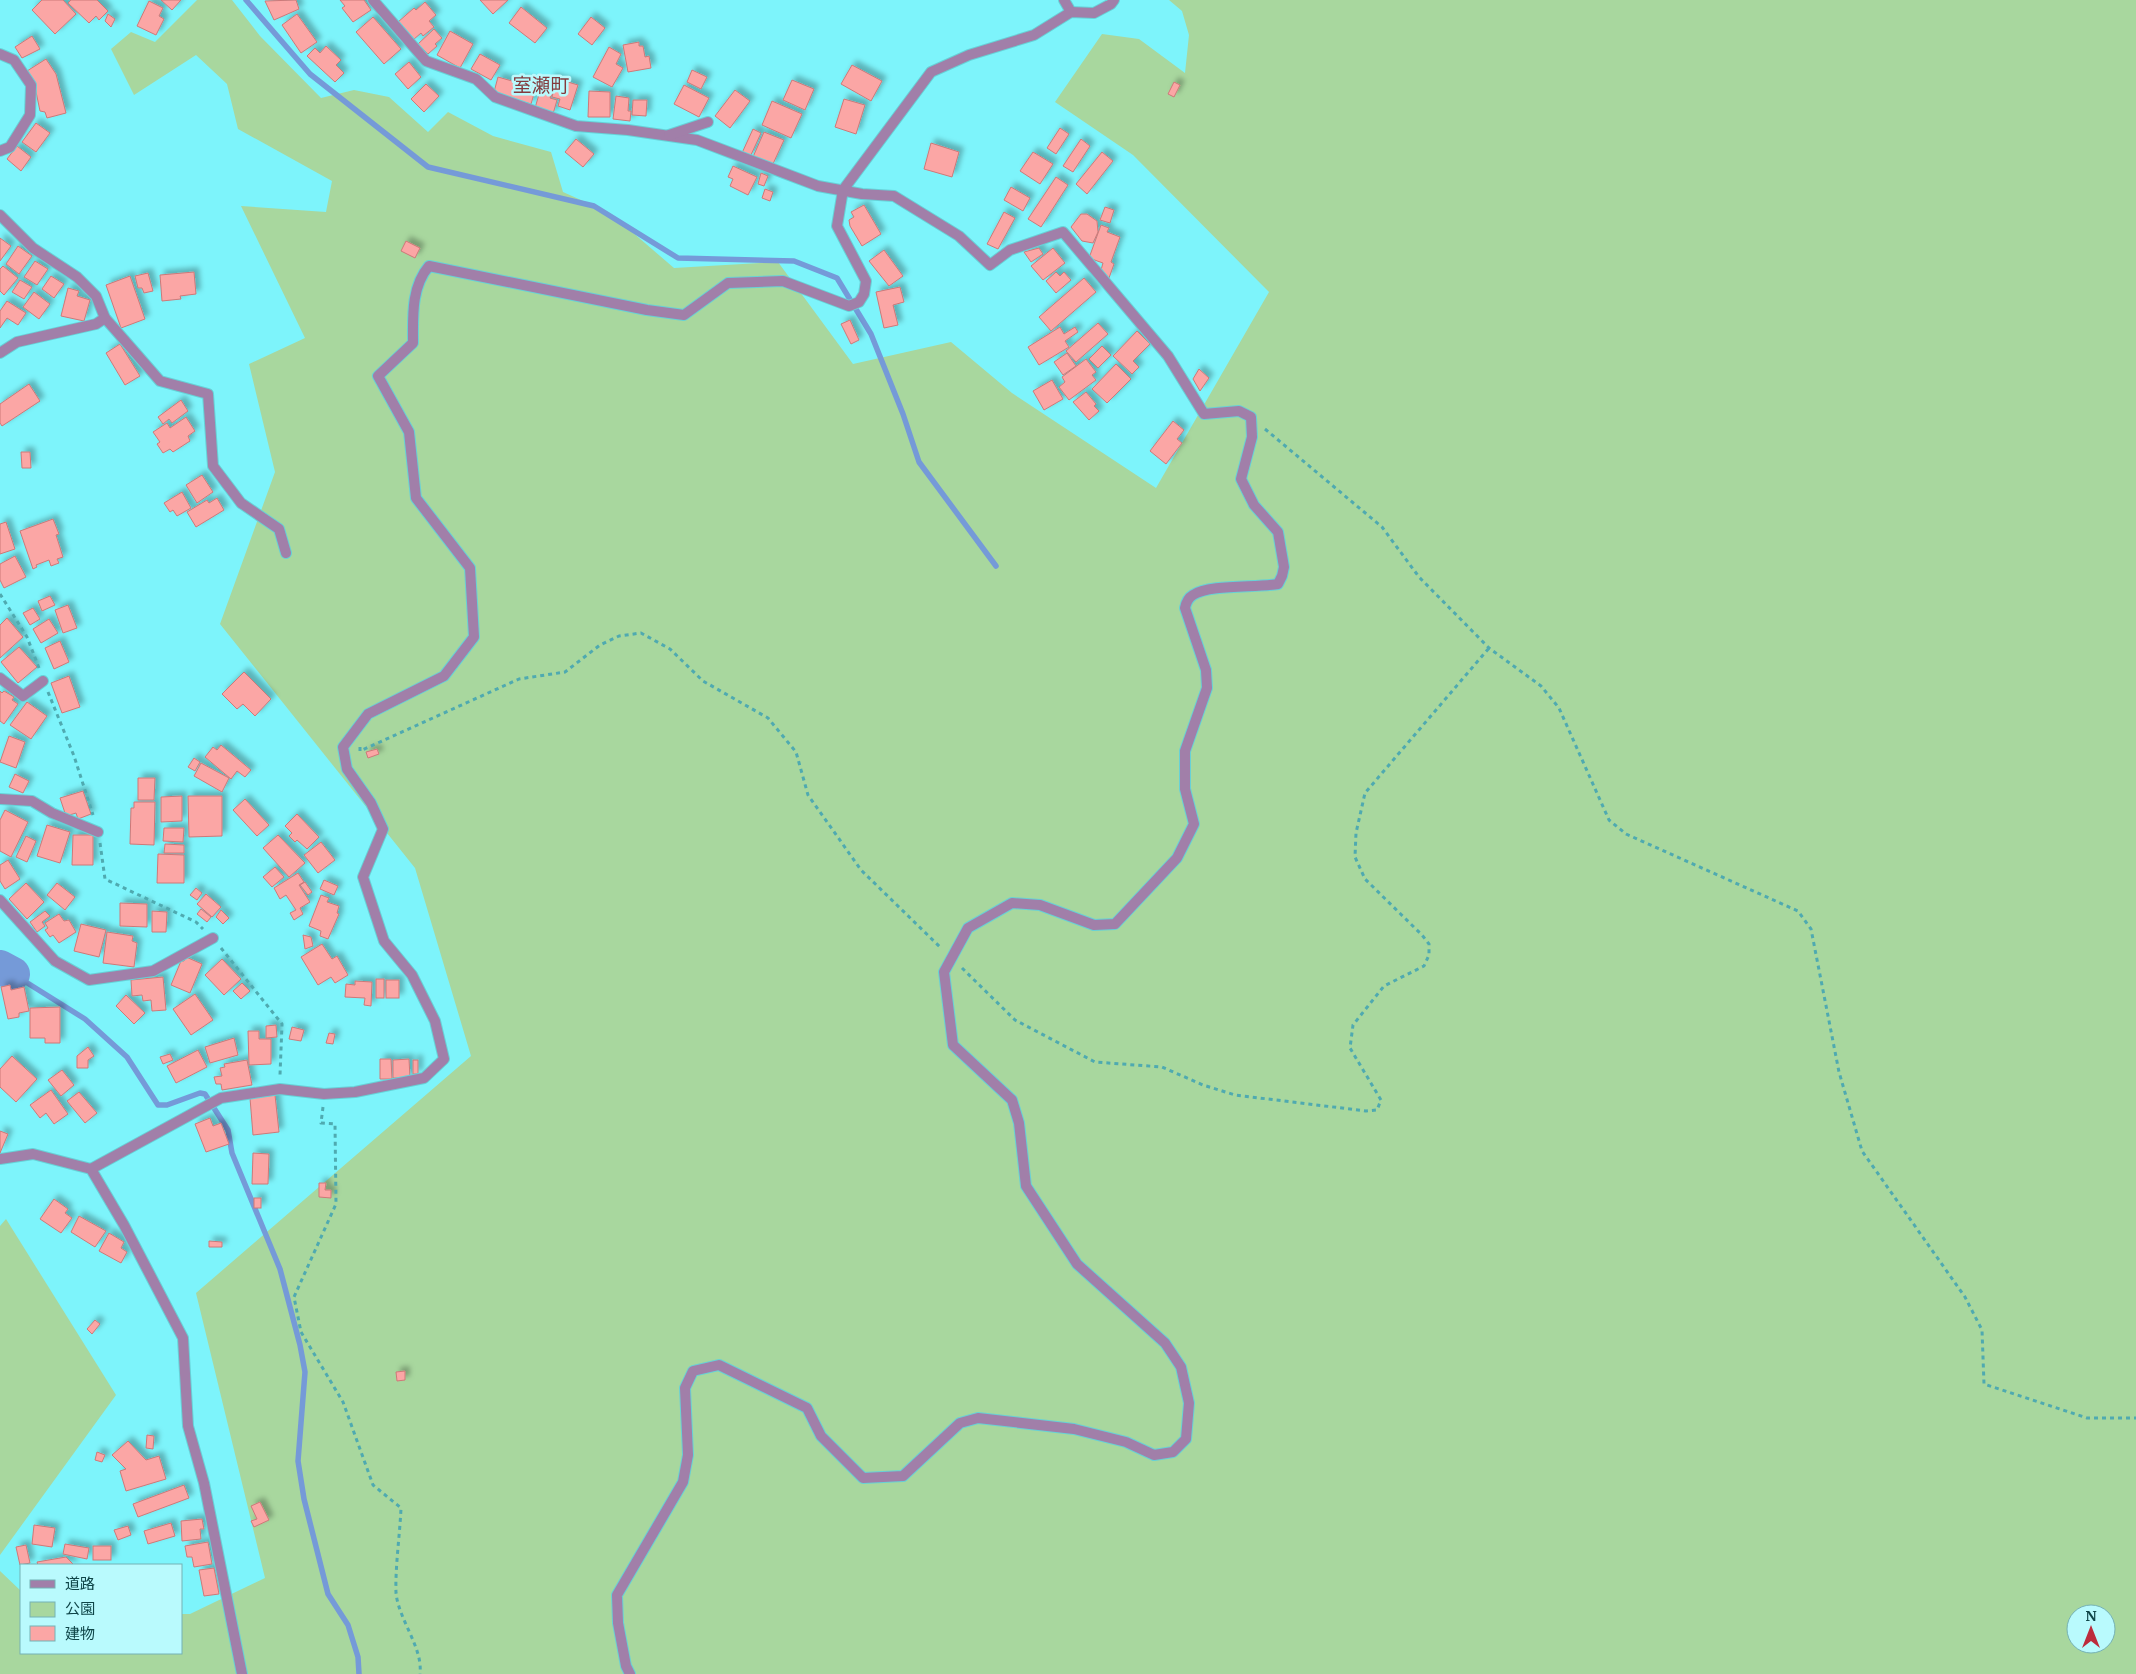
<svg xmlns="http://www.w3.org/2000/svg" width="2136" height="1674" font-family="Merriweather,'Noto Sans JP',serif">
  <defs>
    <filter id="shadow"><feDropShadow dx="4.5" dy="-4.5" stdDeviation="2.5" flood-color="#0004"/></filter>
  </defs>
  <rect width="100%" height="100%" fill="#7df4fb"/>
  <g fill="#a8d79e" fill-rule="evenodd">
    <path d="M197,0H232L260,36L321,98L354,90L389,97L428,132L448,112L493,136L551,152L563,192L610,213L674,268L778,262L853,364L951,342L1012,393L1156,488L1269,292L1133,155L1055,102L1102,34L1139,39L1185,73L1189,35L1182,11L1169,0H2136V1674H0V1571L21,1591V1653H181V1614H190L265,1578L196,1293L471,1056L415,868L220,624L275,472L249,364L305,338L241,206L326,212L332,181L238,129L227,84L196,55L134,95L111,49L131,32L155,42ZM2076,1614H2106V1644H2076Z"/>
    <path d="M6,1219L116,1395L0,1555V1226Z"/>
  </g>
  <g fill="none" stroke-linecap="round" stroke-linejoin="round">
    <g stroke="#759ad8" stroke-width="5.5">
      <path d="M246,0L310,74L428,167L594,206L678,258L794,261L837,278L871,334L903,414L919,462L996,566"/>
      <path d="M13,974L85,1019L127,1057L158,1105H167L200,1093L205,1094L228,1130L232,1153L280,1269L300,1345L305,1372L298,1461L304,1499L328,1594L348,1625L358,1657L359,1674"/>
    </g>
    <path stroke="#759ad8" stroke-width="34" d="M0,967L13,974"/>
  </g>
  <g fill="#fba6a5" stroke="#ce7878" filter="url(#shadow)">
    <path d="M42,0H63L76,14L55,34L32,10Z"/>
    <path d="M71,0H97L108,11L99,20L96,16L89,23L68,3Z"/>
    <path d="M161,0H181L172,10Z"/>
    <path d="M296,0L299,9L274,20L265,1Z"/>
    <path d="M340,0H364L371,10L353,22L342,8L345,6Z"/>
    <path d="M480,0H508L493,14Z"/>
    <path d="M149,1L163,8L159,16L164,19L156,35L137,26Z"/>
    <path d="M425,2L436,15L429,21L434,27L423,36L421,33L413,40L398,22L414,8L416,10Z"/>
    <path d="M521,7L547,28L535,43L509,23Z"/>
    <path d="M108,14L115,19L111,27L105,21Z"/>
    <path d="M297,14L317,42L301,53L282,25Z"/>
    <path d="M373,17L401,49L384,64L356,32Z"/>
    <path d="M591,17L605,28L592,45L578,34Z"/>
    <path d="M434,29L442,38L435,44L437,46L428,54L418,44Z"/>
    <path d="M450,31L473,44L460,68L437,55Z"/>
    <path d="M32,36L40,49L22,58L15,47Z"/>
    <path d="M639,42V46H643L645,57L649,56L651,68L628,72L623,45Z"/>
    <path d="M326,46L341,60L336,65L344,73L335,82L307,56L315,48L320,53Z"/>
    <path d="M609,47L621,54L616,64L623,68L612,87L593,77Z"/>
    <path d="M480,54L500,65L491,80L471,69Z"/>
    <path d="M46,59L56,74L66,113L47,118L45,112L40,111L34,82L27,71Z"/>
    <path d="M409,62L421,77L408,89L395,74Z"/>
    <path d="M852,65L882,81L871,101L841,84Z"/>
    <path d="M692,70L707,77L701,89L687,82Z"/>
    <path d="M498,77L519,83L520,79L537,84L531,104L501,96L502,94L494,92Z"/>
    <path d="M551,77L578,85L570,110L558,106L560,99L552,97L553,93L547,91Z"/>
    <path d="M792,80L814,89L805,110L783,100Z"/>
    <path d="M1174,82L1180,85L1174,97L1168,94Z"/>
    <path d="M426,84L439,96L424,112L411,99Z"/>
    <path d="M684,85L709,98L699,117L674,104Z"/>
    <path d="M735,90L750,101L730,128L715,116Z"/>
    <path d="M540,91L552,94L550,98L557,100L553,114L535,108Z"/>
    <path d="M589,91L610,92V117H588Z"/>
    <path d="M616,96L629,98L628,111H631L630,121L613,119Z"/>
    <path d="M844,99L865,105L856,134L835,127Z"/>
    <path d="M633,100H647L646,116L632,115Z"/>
    <path d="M772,101L802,114L791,138L762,125Z"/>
    <path d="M36,123L50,133L36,152L22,142Z"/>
    <path d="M1060,128L1069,134L1056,154L1047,148Z"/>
    <path d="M753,129L761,133L750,157L742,153Z"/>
    <path d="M764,132L784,140L772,166L753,157Z"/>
    <path d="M576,139L594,154L583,167L565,152Z"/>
    <path d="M1081,139L1090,146L1073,172L1063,166Z"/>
    <path d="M931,143L959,152L952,177L924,169Z"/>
    <path d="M17,146L31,157L21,171L7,159Z"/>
    <path d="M1033,152L1053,164L1040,184L1020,171Z"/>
    <path d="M1102,152L1113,161L1087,194L1076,184Z"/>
    <path d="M733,166L757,177L748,195L730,186L733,179L728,177Z"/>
    <path d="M761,173L768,176L764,186L758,184Z"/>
    <path d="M1056,177L1068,185L1041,227L1028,219Z"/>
    <path d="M1011,187L1030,198L1023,211L1004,200Z"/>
    <path d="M765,189L773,192L770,201L762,198Z"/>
    <path d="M864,205L881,234L862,246L850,226L849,220L854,217L851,212Z"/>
    <path d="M1105,207L1114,210L1110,223L1100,220Z"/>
    <path d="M1004,212L1015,218L998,249L987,244Z"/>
    <path d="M1081,214H1087L1097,221L1098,232L1093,243L1082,241L1071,227Z"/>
    <path d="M1101,225L1109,228L1107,232L1120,237L1111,262L1114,264L1109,278L1101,270L1103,263L1089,258Z"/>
    <path d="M0,238L11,246L0,261Z"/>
    <path d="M406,241L420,248L415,258L401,251Z"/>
    <path d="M18,246L32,256L19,274L6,264Z"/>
    <path d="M1039,248L1043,254L1031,262L1024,252Z"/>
    <path d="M1053,248L1065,263L1043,280L1031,266Z"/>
    <path d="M884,250L903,276L889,286L869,261Z"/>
    <path d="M35,261L48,269L37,285L24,277Z"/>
    <path d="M3,266L18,278L4,295L0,291V269Z"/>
    <path d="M194,272L196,294L180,296L181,299L162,301L160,275Z"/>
    <path d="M1056,272L1060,276L1064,272L1071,280L1056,293L1046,281Z"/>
    <path d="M148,273L153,291L144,293L142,288H138L135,276Z"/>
    <path d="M51,276L64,284L54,298L42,289Z"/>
    <path d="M130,276L145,319L121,328L106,285Z"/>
    <path d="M1084,278L1096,292L1051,331L1039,317Z"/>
    <path d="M20,280L32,287L24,299L12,292Z"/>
    <path d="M900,287L904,302L893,305L898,325L884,328L876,292Z"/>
    <path d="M68,288L79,291L77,296L90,300L84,321L61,316Z"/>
    <path d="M34,292L50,304L39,319L23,307Z"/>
    <path d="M7,301L26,313L18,325L7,318L0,328V311Z"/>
    <path d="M850,320L859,340L851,344L841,324Z"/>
    <path d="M1098,323L1108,334L1076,362L1066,351Z"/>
    <path d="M1060,327L1064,334L1075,327L1078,332L1065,341L1069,347L1039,365L1028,347Z"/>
    <path d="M1137,331L1150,344L1133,361L1139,367L1132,374L1113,356Z"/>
    <path d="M120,344L140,376L125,385L106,353Z"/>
    <path d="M1102,346L1111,355L1098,368L1089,359Z"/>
    <path d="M1067,353L1076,366L1063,375L1054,362Z"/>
    <path d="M1086,359L1096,372L1092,375L1096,380L1069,400L1059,387L1065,382L1062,377Z"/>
    <path d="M1116,364L1131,379L1107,403L1092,389Z"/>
    <path d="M1199,369L1209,378L1200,391L1193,379Z"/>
    <path d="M1052,380L1063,399L1044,410L1033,391Z"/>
    <path d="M29,384L40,401L2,426L0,423V404Z"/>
    <path d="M1086,392L1096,404L1094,406L1099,411L1089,420L1073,402Z"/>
    <path d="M181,400L188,411L172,423L169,419L163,424L158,417Z"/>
    <path d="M186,417L195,431L188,436L190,441L173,452L170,449L163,453L157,444L160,442L153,432L167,423L170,428Z"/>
    <path d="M1173,421L1184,430L1177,439L1182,443L1166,464L1150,451Z"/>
    <path d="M21,452H30L31,468H22Z"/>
    <path d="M202,475L213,492L197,503L186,485Z"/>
    <path d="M182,492L191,508L177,516L173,510L170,512L164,503Z"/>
    <path d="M217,498L224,510L196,527L187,512L207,500L209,503Z"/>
    <path d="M53,519L59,534L56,535L63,557L57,559L59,563L51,566L49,560L36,565L37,567L33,569L20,531Z"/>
    <path d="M6,522L15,549L0,554V524Z"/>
    <path d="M15,556L26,577L4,588L0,580V564Z"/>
    <path d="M50,596L55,605L42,611L38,601Z"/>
    <path d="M68,605L77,628L63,633L55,610Z"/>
    <path d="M33,608L40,619L30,625L23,613Z"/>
    <path d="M7,618L23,637L0,658V625Z"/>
    <path d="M49,619L58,633L41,643L33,629Z"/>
    <path d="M60,641L69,662L54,669L45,648Z"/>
    <path d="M19,647L37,667L18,683L1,662Z"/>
    <path d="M244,672L271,699L255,716L243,704L237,709L222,694Z"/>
    <path d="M69,676L80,707L62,713L51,683Z"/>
    <path d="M0,691L2,693L4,691L14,697L12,700L18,704L4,724L0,721Z"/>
    <path d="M27,702L47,716L31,739L10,725Z"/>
    <path d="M9,736L25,742L16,768L0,762Z"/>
    <path d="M221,745L251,770L245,777L237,771L231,779L205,757L213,747L217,750Z"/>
    <path d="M377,749L379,754L368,758L366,752Z"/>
    <path d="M194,758L200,762L195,771L188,767Z"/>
    <path d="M201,763L229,778L222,792L194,776Z"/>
    <path d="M15,774L29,781L23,793L9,787Z"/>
    <path d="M138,778H155L154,800H138Z"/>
    <path d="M83,791L91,814L78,819L76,813L66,816L60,798Z"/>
    <path d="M182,796V821L161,822V797Z"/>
    <path d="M188,796H222V836L189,837Z"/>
    <path d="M245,799L269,825L257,836L233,810Z"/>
    <path d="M134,802H155L154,845L130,844L131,808H134Z"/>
    <path d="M5,810L28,822L11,857L0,851V820Z"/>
    <path d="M297,814L319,837L307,849L297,840L295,842L289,836L292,833L285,826Z"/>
    <path d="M47,825L70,832L60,863L37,856Z"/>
    <path d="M164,828H184L183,842L163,841Z"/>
    <path d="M73,835H93V865H72Z"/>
    <path d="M278,835L305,863L289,877L263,848Z"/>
    <path d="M26,836L36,841L27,862L16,857Z"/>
    <path d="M321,842L335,860L318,873L304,855Z"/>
    <path d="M165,844L184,845V853H164Z"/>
    <path d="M158,854L184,855V883H157Z"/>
    <path d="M8,860L20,879L5,889L0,881V865Z"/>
    <path d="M275,867L284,877L272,887L263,877Z"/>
    <path d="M298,873L304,882L299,885L310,902L300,908L303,914L294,920L290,913L296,910L286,895L280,899L274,888Z"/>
    <path d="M324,880L338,886L334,895L320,889Z"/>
    <path d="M305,882L312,892L308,895L300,885Z"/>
    <path d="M26,883L44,902L27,919L9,899Z"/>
    <path d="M57,883L75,897L65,910L47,895Z"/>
    <path d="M196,888L202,893L197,900L190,895Z"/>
    <path d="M206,894L221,907L212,917L197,904Z"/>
    <path d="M321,895L329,898L327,902L339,906L337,913L339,914L328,939L320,936L321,931L309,926Z"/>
    <path d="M120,903L147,904V927L120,926Z"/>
    <path d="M201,909L211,917L207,922L197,914Z"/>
    <path d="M221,910L229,918L223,924L216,917Z"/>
    <path d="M45,911L50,916L42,922L45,926L37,932L30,922Z"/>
    <path d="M152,911L167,912L166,932H152Z"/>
    <path d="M59,914L64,921L69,920L76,932L59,943L53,935L50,937L45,930L48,928L45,923Z"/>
    <path d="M81,924L106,930L99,957L74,951Z"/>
    <path d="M107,932L133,936L132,941L137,943L134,967L103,963Z"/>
    <path d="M303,935L311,937L313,946L305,949Z"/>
    <path d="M322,944L332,959L337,956L348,975L335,983L331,977L318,985L301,957Z"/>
    <path d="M186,957L202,964L190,993L171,985L181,961H184Z"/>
    <path d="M222,959L241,979L224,995L205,975Z"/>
    <path d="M163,977L166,1010L152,1011L151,1000L143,1001L142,995L132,996L131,980Z"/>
    <rect x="376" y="979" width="8" height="19"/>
    <rect x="386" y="980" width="13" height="18"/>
    <path d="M355,981L372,982L371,1006L364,1005L365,998L345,997L346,984L355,985Z"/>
    <path d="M242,983L250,991L241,999L233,991Z"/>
    <path d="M10,985L11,990L24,987L29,1011L19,1013V1017L8,1019L1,987Z"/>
    <path d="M195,994L213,1020L191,1035L173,1009Z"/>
    <path d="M126,995L145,1013L134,1024L116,1006Z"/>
    <path d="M60,1007V1043H45V1038H30V1008Z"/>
    <path d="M276,1025L277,1037L266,1038V1026Z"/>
    <path d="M292,1027L304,1030L301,1041L289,1039Z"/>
    <path d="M248,1031H259V1039H271V1064L249,1065Z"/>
    <path d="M329,1033L335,1034L333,1044L326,1043Z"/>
    <path d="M234,1038L238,1055L210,1063L205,1047Z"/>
    <path d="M88,1047L94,1056L88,1060V1068H77V1056Z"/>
    <path d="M198,1050L207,1067L176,1083L167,1066Z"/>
    <path d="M170,1054L173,1060L163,1064L160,1057Z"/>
    <path d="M12,1056L37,1079L16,1102L0,1087V1069Z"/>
    <path d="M380,1059H391L392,1079H380Z"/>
    <path d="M409,1059L410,1078H393V1060Z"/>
    <path d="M247,1060L252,1085L222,1090L221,1084H216L214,1077L222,1076L220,1068L225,1067L224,1064Z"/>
    <rect x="413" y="1060" width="5" height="14"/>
    <path d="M62,1070L74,1085L61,1096L48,1080Z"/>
    <path d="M51,1090L68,1114L54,1124L46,1113L40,1118L30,1105Z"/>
    <path d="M79,1092L97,1113L85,1123L67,1101Z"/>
    <path d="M275,1095L279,1132L253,1135L250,1098Z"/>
    <path d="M210,1118L213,1126L221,1123L229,1144L206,1152L195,1124Z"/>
    <path d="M0,1131L8,1134L0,1153Z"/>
    <path d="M253,1153L269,1154L268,1184H252Z"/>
    <path d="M319,1183H326L325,1190H331V1198L319,1197Z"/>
    <rect x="254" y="1198" width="7" height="10"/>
    <path d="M54,1199L68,1209L65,1213L72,1218L61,1233L40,1219Z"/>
    <path d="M79,1216L106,1231L95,1247L71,1232Z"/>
    <path d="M109,1233L124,1242L121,1248L127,1252L121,1263L99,1251Z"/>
    <path d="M209,1241L222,1242V1247H209Z"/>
    <path d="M95,1320L100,1324L92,1334L87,1329Z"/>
    <path d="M405,1371V1380L397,1381L396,1372Z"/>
    <path d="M147,1435L154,1436L153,1449L146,1448Z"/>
    <path d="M128,1441L146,1460L159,1456L166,1479L126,1491L120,1471L126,1469L112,1455Z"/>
    <path d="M97,1452L105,1455L102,1462L95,1460Z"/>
    <path d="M184,1485L189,1498L138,1517L133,1504Z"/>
    <path d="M260,1502L269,1520L254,1527L251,1521L257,1519L251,1506Z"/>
    <path d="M202,1519L204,1529H200L201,1539L182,1541L181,1521Z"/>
    <path d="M171,1523L175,1536L148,1544L144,1531Z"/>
    <path d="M34,1525L55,1528L52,1547L32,1544Z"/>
    <path d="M128,1526L131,1535L118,1540L114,1530Z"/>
    <path d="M208,1542L212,1564L194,1567L192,1557H187L185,1546Z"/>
    <path d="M65,1544L89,1548L87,1559L63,1554Z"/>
    <path d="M26,1545L30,1563L20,1565L16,1547Z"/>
    <rect x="93" y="1546" width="18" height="14"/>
    <path d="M66,1557L74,1565H38L37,1562Z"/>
    <path d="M214,1568L219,1594L204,1596L199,1570Z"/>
  </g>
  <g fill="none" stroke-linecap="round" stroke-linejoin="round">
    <g stroke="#67d1d7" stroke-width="12">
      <g id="minor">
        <path d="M373,0L426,61L476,79L495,97L576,126L628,130L697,140L818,186L862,194L894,196L959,236L990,265L1010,250L1063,232L1168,356L1204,414L1239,411L1251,417L1252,437L1241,479L1254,505L1278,532L1284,567L1282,576L1278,584C1257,588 1209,584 1193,595C1188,598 1186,603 1185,608L1206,670L1207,688L1185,751V789L1194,824L1177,858L1115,924L1094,925L1040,905L1012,903L968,928L944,972L953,1045L1012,1100L1019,1123L1026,1186L1077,1264L1165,1343L1181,1367L1189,1403L1186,1439L1173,1452L1154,1455L1126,1442L1074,1429L978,1418L960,1423L903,1476L863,1478L821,1436L807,1408L719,1365L693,1371L685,1388L688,1455L683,1482L617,1595L618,1623L626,1666L630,1674"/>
        <path d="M1064,0L1071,12"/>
        <path d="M0,54L14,60L31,85L30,115L10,147L0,151"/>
        <path d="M669,135L708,122"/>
        <path d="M0,215L33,248L77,277L96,296L105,318L160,381L208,394L213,466L241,503L279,529L286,553"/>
        <path d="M0,353L17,342L96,324L105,318"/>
        <path d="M0,678L23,696L43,681"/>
        <path d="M0,799L32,801L52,813L98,832"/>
        <path d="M0,900L55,961L89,980L153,971L213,938"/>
        <path d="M0,1159L33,1154L91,1169L124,1225L183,1338L188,1426L204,1483L242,1674"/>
        <path d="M91,1169L221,1098L280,1089L324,1094L355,1092L424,1078L444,1059L435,1021L412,975L384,941L363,877L383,829L371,803L347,769L343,747L368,714L444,676L474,637L470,568L416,498L409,432L378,376L413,343C413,317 411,287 429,266L647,310L684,315L728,283L783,281L849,306L859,302L864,294L866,281L837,226L843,190L931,72L969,55L1034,35L1071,12L1094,13L1111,4L1114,0"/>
      </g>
    </g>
    <g stroke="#4faab0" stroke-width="3" stroke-dasharray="4 4" stroke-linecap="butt">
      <path d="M1265,429L1382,527L1419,577L1489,648L1541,686L1559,708L1609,820L1626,834L1798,911L1811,929L1839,1072L1862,1151L1965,1297L1982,1330L1984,1384L2087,1418H2136"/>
      <path d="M0,594L27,637L39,668"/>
      <path d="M48,692L74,756L93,815"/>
      <path d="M360,747V751L519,679L565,672L600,645L619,636L641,633L670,649L703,681L768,718L796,752L808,795L861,870L941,948"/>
      <path d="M100,843L105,879L196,922L203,929"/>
      <path d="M221,948L282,1024L280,1075"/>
      <path d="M962,968L1015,1020L1095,1062L1162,1067L1203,1085L1235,1095L1366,1111L1377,1110L1381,1100L1350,1048L1353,1025L1384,986L1424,966L1429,955V944L1422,935L1365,879L1355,857L1356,833L1365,793L1489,648"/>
      <path d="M323,1107L321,1123L335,1124L336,1204L294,1297L301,1332L343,1402L373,1485L401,1508C400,1533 395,1568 396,1593C399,1621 423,1647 420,1674"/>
    </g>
    <use href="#minor" stroke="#a17fa9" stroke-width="10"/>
  </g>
  <g text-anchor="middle" stroke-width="5" stroke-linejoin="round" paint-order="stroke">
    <g font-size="19" fill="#833b3d" stroke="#b9fafd">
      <text x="541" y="92">室瀬町</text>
    </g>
  </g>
  <rect x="20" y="1564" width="162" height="90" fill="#b9fafd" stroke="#75b2b5"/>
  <rect x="30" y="1580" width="25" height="8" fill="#a17fa9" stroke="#75b2b5"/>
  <text x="65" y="1589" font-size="15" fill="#0f4548">道路</text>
  <rect x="30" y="1602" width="25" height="15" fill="#a8d79e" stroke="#75b2b5"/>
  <text x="65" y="1614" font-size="15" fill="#0f4548">公園</text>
  <rect x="30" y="1626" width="25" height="15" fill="#fba6a5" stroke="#75b2b5"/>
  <text x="65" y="1639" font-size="15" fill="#0f4548">建物</text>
  <g transform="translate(2091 1629)"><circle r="24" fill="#b9fafd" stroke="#75b2b5"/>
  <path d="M0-4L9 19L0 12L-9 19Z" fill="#bc2c3c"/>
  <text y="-8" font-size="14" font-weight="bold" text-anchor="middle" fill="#0f4548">N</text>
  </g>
</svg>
